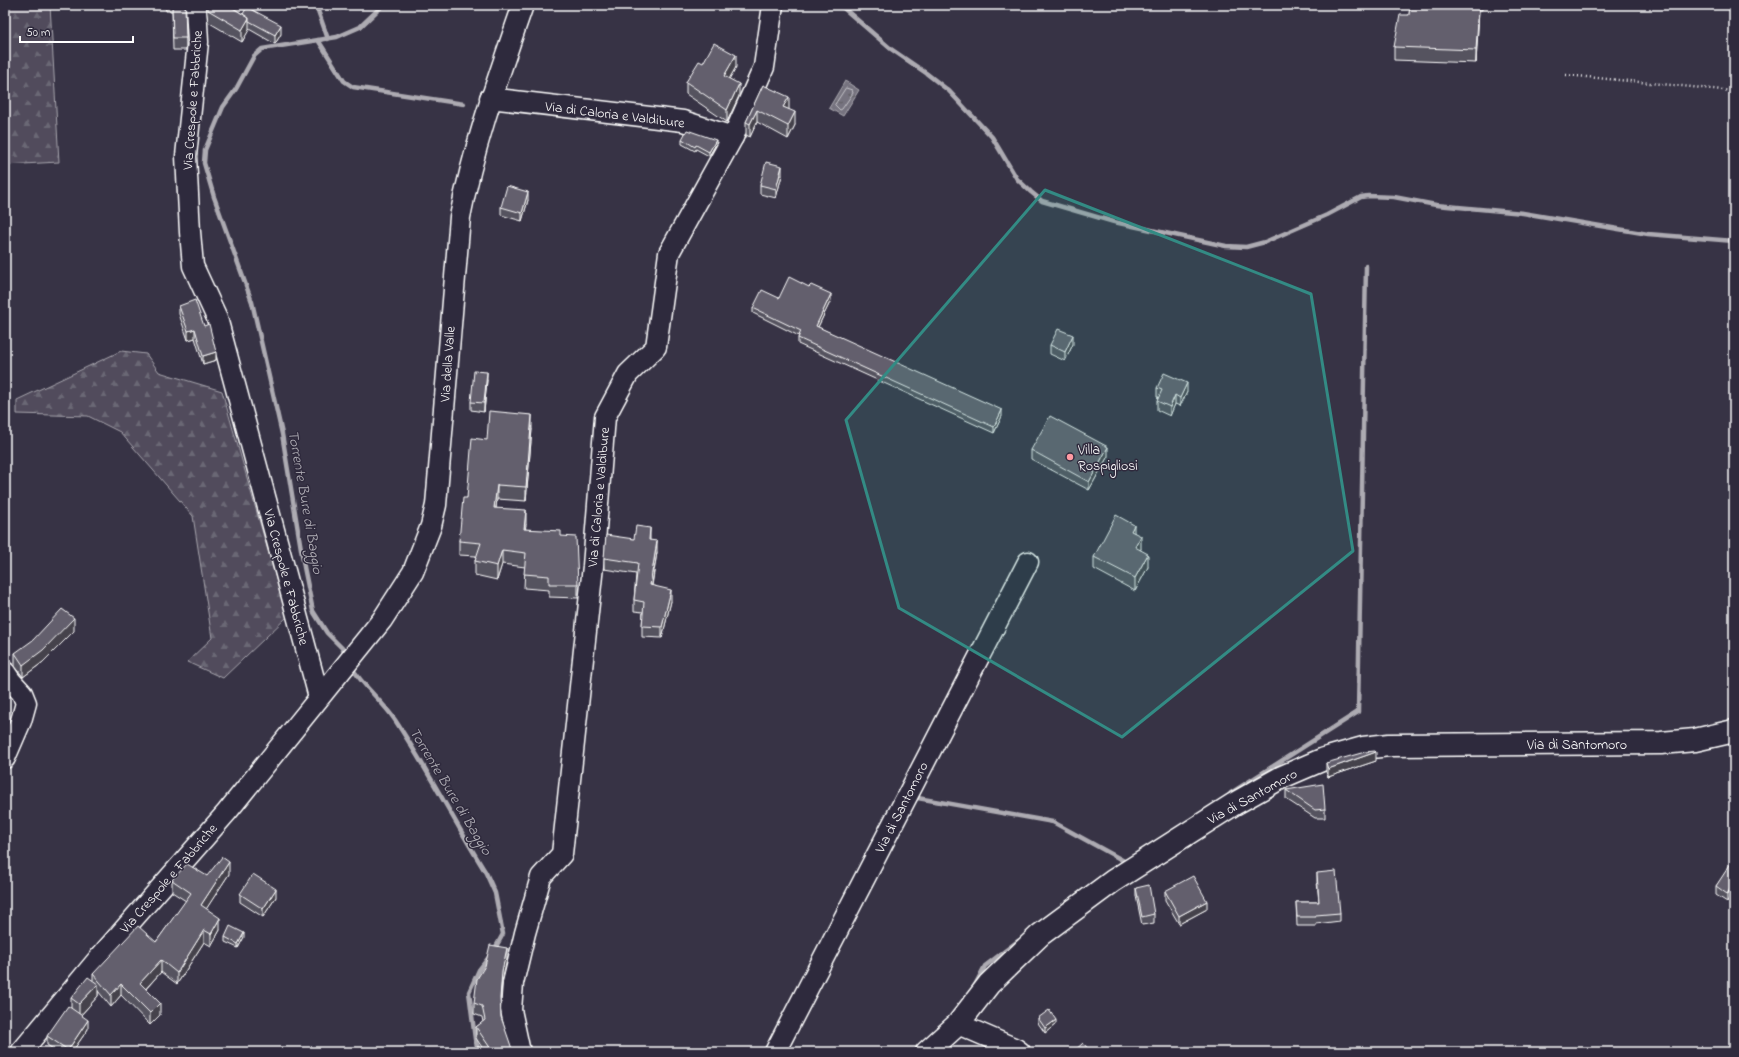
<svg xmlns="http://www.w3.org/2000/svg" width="1739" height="1057" font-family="'Indie Flower',sans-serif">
  <defs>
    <pattern id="forest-firs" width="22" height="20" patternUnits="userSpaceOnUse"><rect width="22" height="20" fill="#514c5c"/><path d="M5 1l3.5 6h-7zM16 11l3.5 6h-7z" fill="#6b6774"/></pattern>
    <pattern id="water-ripples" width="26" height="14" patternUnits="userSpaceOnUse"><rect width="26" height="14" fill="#76737f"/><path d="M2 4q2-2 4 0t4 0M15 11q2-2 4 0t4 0" fill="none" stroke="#5f5e63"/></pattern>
  </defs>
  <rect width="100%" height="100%" fill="#373345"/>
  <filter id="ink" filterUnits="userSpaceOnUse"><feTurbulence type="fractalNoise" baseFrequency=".025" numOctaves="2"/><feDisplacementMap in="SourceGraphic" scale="8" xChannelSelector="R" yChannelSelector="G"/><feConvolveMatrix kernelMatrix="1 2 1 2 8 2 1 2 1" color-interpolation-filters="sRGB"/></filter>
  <g filter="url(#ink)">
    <g fill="url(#forest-firs)" stroke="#a8a6ae">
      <path d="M5,5H50L59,162L5,165Z"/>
      <path d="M121,351L146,354L159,372L222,391L287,617L223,678L187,662L212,638L193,516L120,432L88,416L17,414V400Z"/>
    </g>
    <path fill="url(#water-ripples)" stroke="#adabb2" d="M845,81L859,90L843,116L829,108Z"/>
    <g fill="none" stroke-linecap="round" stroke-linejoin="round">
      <path stroke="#c8c7cc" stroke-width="1" d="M846,88L852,90L853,93L842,109L840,110L835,105Z"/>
      <g stroke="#adabb2" stroke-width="4.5">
        <path d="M316,5L328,39"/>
        <path d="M840,5L891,49L926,73L949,91L992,137L1017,179L1031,192L1042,201L1114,222L1226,246L1246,247L1265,242L1327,215L1361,197L1368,196L1394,197L1436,205L1523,213L1648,234L1734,241"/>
        <path d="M318,40L344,81L353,87L464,104"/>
        <path d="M346,656L342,648L327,633L313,611L304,567L282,434L252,302L214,197L204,163L205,150L223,107L236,89L254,56L262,49L337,37L360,27L383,5"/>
        <path d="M351,666C363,687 382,700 395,720C428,770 455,823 486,873L495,893L503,934L493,952L479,970L469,992L475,1039L479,1052"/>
        <path d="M1231,793L1358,712L1366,266"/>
        <path d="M912,797L1053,822L1124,861"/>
        <path d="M974,987L985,966L1018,941"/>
      </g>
      <g stroke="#fff" stroke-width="23">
        <g id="minor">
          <path d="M196,5L198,42L186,156L190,232L193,266L217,318L319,697"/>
          <path d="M490,98L683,121L733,137"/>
          <path d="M5,672L11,681L22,693L26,703L21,721L5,758"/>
          <path d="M958,1024L1016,1049L1020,1052"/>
          <path d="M21,1052L99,958L227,812L382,620L413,572L431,526L436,505L460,217C474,144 499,75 523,5"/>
          <path d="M520,1052L511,1010L513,983L525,933L541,877L562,854L593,566L605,417L628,374L656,347L669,253L733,137L764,67L773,5"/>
          <path d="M775,1052L1028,562"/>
        </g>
      </g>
      <g stroke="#fff" stroke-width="25">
        <path id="major" d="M927,1052L958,1024L989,984L1040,935L1113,881L1234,804L1282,777L1324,759L1363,748L1389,745L1661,743L1695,740L1734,731"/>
      </g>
      <path stroke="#fff" stroke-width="2.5" stroke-dasharray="1 3" stroke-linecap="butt" d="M1566,75L1734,91"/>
      <use href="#minor" stroke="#2f2a3d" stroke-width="20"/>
      <use href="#major" stroke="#2f2a3d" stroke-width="22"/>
    </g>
    <g fill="#55525e" stroke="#fff">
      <path d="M165,5H185L186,50H173L172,11H166Z"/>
      <path d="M206,5H228L243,14L281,34L275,44L249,29L242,42L208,22Z"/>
      <path d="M1410,5H1482V10H1479L1476,63L1394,60V47L1409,15Z"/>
      <path d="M703,63L736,67L729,79L739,96L727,122L686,94V82Z"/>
      <path d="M763,85L789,110L795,125L788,139L757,122L750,137L746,135V122Z"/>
      <path d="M682,139L716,144L709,156L696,149L695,151L682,144Z"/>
      <path d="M782,175L776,198L760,194V185Z"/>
      <path d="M528,200L522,221L501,215V207Z"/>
      <path d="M809,287L831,300L818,327L1002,416L994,433L798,344V338L799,336L753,313V308Z"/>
      <path d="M179,306L204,326L216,360L203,364L195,338L188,340L179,314Z"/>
      <path d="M1073,344L1065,361L1050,354V345Z"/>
      <path d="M487,380L484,412L471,410V402Z"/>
      <path d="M1157,388L1187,392L1180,406L1175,404L1170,416L1157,410V401L1158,397H1157Z"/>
      <path d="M532,429L526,501L497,499L496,508L526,524L525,529L561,536L578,584V598L549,597V590L524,588L525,567L502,564L497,580L475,575V561L476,556L459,555V541L467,498L487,440Z"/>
      <path d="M1031,450L1108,456L1089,490L1031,459Z"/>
      <path d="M1134,532L1141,549L1140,550L1148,567L1135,591L1094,569V557Z"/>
      <path d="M634,539L650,540L657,552L652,586L671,601L662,638L642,637V626L643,612L634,611V600L636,574L604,569V558Z"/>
      <path d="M74,631L43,662L23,677L15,666V653Z"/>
      <path d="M1376,761L1328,777L1326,772V763Z"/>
      <path d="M1286,790L1325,809V818H1315L1286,799Z"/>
      <path d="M1734,861V892L1727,902L1716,895V886Z"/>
      <path d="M1317,873L1340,913V921L1316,924V926H1297L1296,902H1319L1317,882Z"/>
      <path d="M229,874L206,909L220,930L211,946L204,942L177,984L161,972L146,989L160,1015L150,1025L121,995L111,1007L98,991V996L81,1015L88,1029L72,1052H58L47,1045V1036L71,1008V998L93,980V974L156,942L186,901L172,892V880Z"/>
      <path d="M1136,888L1154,914V923L1142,925L1136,896Z"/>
      <path d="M1165,891L1207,909L1179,924L1165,900Z"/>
      <path d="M240,894L276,897L263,917L240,902Z"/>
      <path d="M225,937H244L238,948L225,942Z"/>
      <path d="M507,959L502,982L500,1004L501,1017L512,1052H485L476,1038V1027L483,1022L482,1017L474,1014V1003Z"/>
      <path d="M1038,1018L1056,1024L1045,1033L1038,1023Z"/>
    </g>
    <g fill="#45424c" stroke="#fff">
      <path d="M1479,5V10L1476,63V50Z"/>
      <path d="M249,18V30L242,42V30Z"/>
      <path d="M281,25V34L275,44V35Z"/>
      <path d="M736,55V67L724,88V76Z"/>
      <path d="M739,84V96L727,122V110Z"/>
      <path d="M789,97V110L783,107Z"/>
      <path d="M757,110V122L750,137V124Z"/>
      <path d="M795,112V125L788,139V126Z"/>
      <path d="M716,140V144L709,156V152Z"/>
      <path d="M782,166V175L776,198V189Z"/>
      <path d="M528,192V200L522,221V213Z"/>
      <path d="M831,294V300L816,331V326Z"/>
      <path d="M195,329V338L188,340V331Z"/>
      <path d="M1073,335V344L1065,361V352Z"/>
      <path d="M216,352V360L203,364V356Z"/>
      <path d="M487,372V380L484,412V403Z"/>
      <path d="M1187,383V392L1180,406V398Z"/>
      <path d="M1175,395V404L1170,416V407Z"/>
      <path d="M1002,410V416L994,433V427Z"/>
      <path d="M532,415V429L526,501V487Z"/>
      <path d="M1108,447V456L1089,490V482Z"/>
      <path d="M497,485V499L494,522V508Z"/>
      <path d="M526,510V524L524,543V529Z"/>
      <path d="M1134,525V538L1131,531Z"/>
      <path d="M650,528V539L649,551V540Z"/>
      <path d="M1141,536V549L1135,560V547Z"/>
      <path d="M657,541V552L650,596V585Z"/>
      <path d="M502,550V564L497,580V566Z"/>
      <path d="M1148,554V567L1135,591V578Z"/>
      <path d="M671,590V601L662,638V627Z"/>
      <path d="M74,618V631L43,662L23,677V665Z"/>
      <path d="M1376,752V761L1328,777V769Z"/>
      <path d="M229,862V874L201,917V905Z"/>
      <path d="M1734,883V892L1727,902V894Z"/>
      <path d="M276,889V897L263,917V909Z"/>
      <path d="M1207,901V909L1179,924V916Z"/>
      <path d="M220,918V930L211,946V934Z"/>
      <path d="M204,930V942L177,984V973Z"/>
      <path d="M244,933V937L238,948V944Z"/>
      <path d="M507,948V959L502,982L500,1009V998L502,971Z"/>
      <path d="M161,960V972L140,995V983Z"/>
      <path d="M98,984V996L79,1017V1004Z"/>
      <path d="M121,984V995L111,1007V995Z"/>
      <path d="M160,1003V1015L150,1025V1013Z"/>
      <path d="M88,1020V1029L72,1052H68V1050Z"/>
      <path d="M1056,1020V1024L1045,1033V1028Z"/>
    </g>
    <g fill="#635f6d" stroke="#fff">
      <path d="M172,5H185L186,38H173Z"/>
      <path d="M208,5H228L249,18L242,30L208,10Z"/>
      <path d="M1410,5H1479L1476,50L1394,47L1400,15H1409Z"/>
      <path d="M247,7L281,25L275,35L249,21V18L243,14Z"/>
      <path d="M714,43L736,55L724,76L739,84L727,110L686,82L699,61L703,63Z"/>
      <path d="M763,85L789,97L783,107L795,112L788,126L757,110L750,124L746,122Z"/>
      <path d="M687,130L716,140L709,152L696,145L695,147L682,139Z"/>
      <path d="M766,162L782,166L776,189L760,185Z"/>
      <path d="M507,186L528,192L522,213L501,207Z"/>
      <path d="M789,277L809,287L811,285L831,294L816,326L1002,410L994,427L798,338L801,331L753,308L762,290L779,298Z"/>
      <path d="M195,300L204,326L209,324L216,352L203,356L195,329L188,331L179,306Z"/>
      <path d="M1058,329L1073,335L1065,352L1050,345Z"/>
      <path d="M474,371L487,372L484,403L471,402Z"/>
      <path d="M1164,373L1187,383L1180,398L1175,395L1170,407L1157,401L1162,390L1157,388Z"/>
      <path d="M489,411L532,415L526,487L497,485L494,508L526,510L524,529L561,531V536L576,537L578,584H549V576L524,574L526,553L502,550L497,566L475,561L481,543L459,541L463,498H467L472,438L487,440Z"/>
      <path d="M1050,416L1108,447L1089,482L1031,450Z"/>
      <path d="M1116,515L1134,525L1131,531L1141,536L1135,547L1148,554L1135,578L1094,557Z"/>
      <path d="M636,526L650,528L649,540L657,541L650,585L671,590L662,627L642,626L644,602L634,600L638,563L604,558L606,535L634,539Z"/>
      <path d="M62,609L74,618L43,650L23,665L15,653L33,640Z"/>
      <path d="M1375,751L1376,752L1328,769L1326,763L1365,752Z"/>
      <path d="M1323,784L1325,809L1315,810L1286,790Z"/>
      <path d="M222,857L229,862L201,905L220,918L211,934L204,930L177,973L161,960L140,983L160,1003L150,1013L121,984L111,995L93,974L138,926L156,942L191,893L172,880L187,864L207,876Z"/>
      <path d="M1733,860L1734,861V883L1727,894L1716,886Z"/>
      <path d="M1336,871L1340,913L1316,915V917H1297L1296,902H1319L1317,873Z"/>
      <path d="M253,874L276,889L263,909L240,894Z"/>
      <path d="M1193,876L1207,901L1179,916L1165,891Z"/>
      <path d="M1149,885L1154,914L1142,917L1136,888Z"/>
      <path d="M230,926L244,933L238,944L225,937Z"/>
      <path d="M490,945L507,948L502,971L500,998L501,1017L512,1049L510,1052H493L476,1027L485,1020L482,1006L474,1003L477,979L485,966Z"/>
      <path d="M88,977L98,984L79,1004L71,998Z"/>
      <path d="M68,1006L88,1020L68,1050L47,1036Z"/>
      <path d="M1049,1010L1056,1020L1045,1028L1038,1018Z"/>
      <path d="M1083,1043L1091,1052H1073Z"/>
    </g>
  </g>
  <path fill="#338b84" fill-opacity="0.2" stroke="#338b84" stroke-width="3" stroke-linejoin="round" d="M1045,190L1311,294L1353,551L1122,737L899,608L846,420Z"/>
  <circle fill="#ff9aa2" stroke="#2f2a3d" stroke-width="1.5" cx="1070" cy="457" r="4"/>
  <g text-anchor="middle" stroke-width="3" stroke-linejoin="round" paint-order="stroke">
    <g font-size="14" fill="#fff" stroke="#2f2a3d">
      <text transform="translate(192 100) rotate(-86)" y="5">Via Crespole e Fabbriche</text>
      <text transform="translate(615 114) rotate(7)" y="5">Via di Caloria e Valdibure</text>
      <text transform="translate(447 364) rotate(-86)" y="5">Via della Valle</text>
      <text transform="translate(598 497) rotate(-85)" y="5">Via di Caloria e Valdibure</text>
      <text transform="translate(287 577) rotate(75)" y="5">Via Crespole e Fabbriche</text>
      <text x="1577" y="749">Via di Santomoro</text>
      <text transform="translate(1252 796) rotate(-29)" y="5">Via di Santomoro</text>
      <text transform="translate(901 807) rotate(-63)" y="5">Via di Santomoro</text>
      <text transform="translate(168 878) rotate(-49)" y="5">Via Crespole e Fabbriche</text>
    </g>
    <g font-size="14" fill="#fff" stroke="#2f2a3d" text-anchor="start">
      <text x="1078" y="454">Villa<tspan x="1078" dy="16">Rospigliosi</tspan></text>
    </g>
    <g font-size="15" font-style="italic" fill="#b4b2b9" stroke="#2f2a3d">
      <text transform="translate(306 502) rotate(80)" y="5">Torrente Bure di Baggio</text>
      <text transform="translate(451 791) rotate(59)" y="5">Torrente Bure di Baggio</text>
    </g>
  </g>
  <rect width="1739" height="1057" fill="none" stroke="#2f2a3d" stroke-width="20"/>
  <rect x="10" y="10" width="1719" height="1037" fill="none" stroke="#fff" stroke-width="1.5" filter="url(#ink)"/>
  <path d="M20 36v6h113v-6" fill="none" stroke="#ffffff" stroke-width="2"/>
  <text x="26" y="36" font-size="12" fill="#ffffff" stroke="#2f2a3d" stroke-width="3" paint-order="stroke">50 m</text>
</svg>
